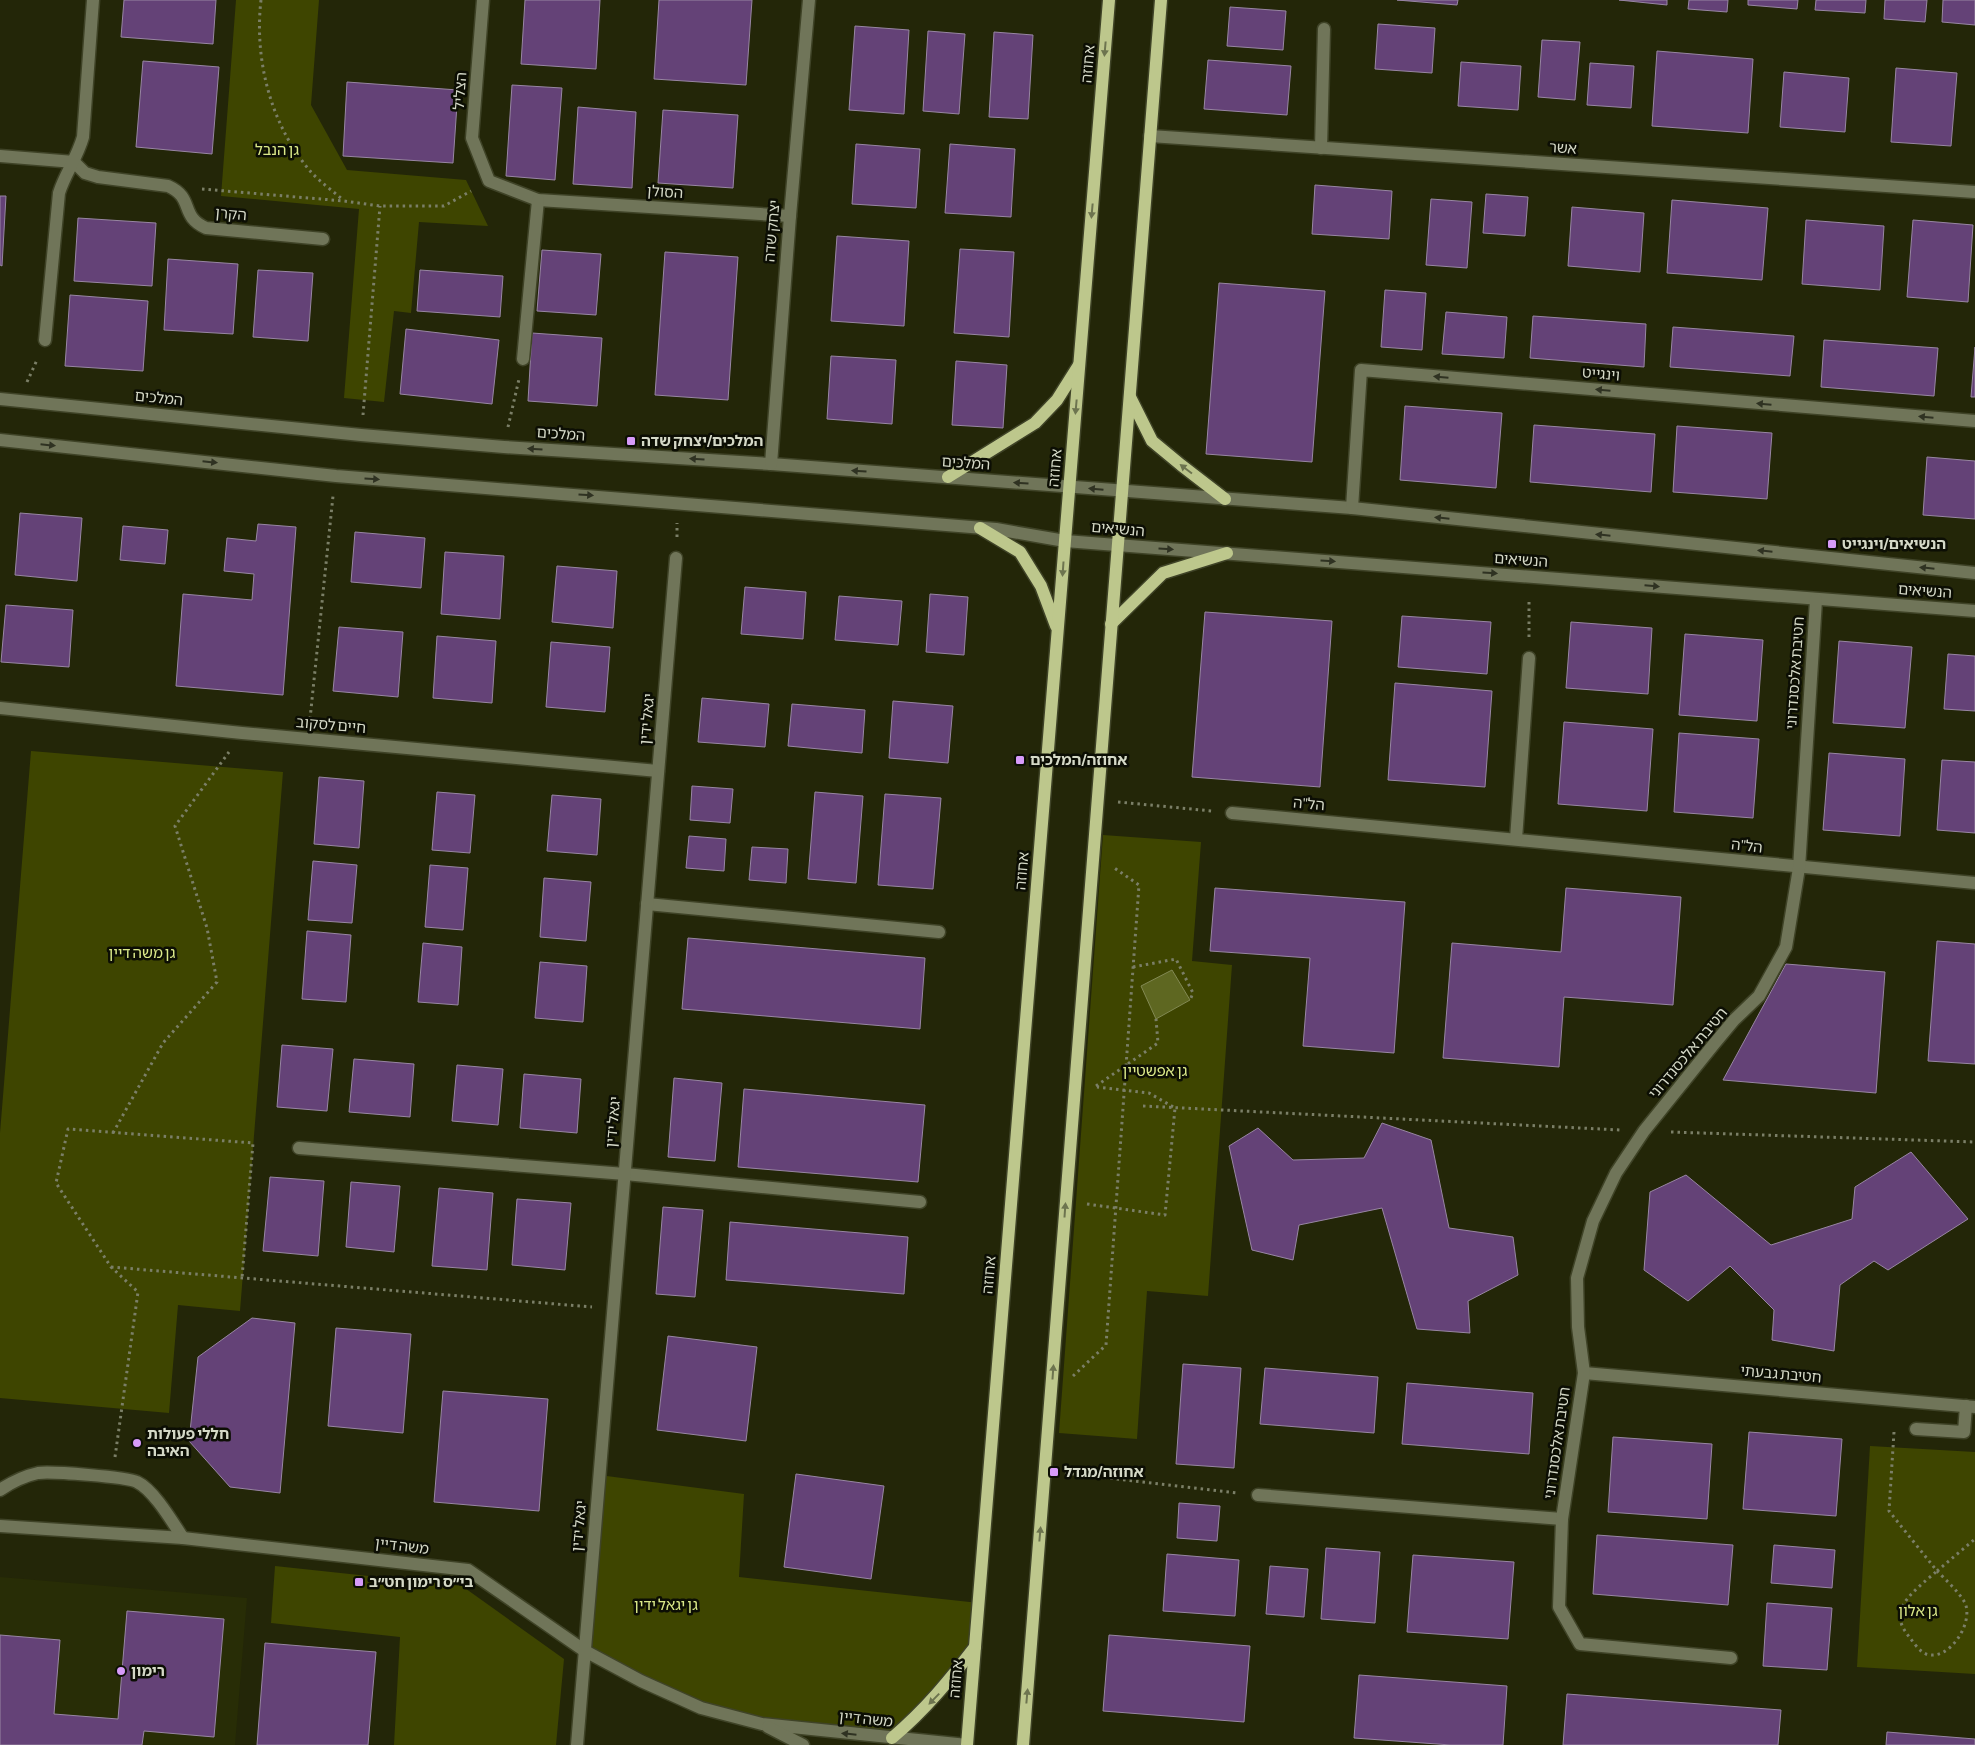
<svg xmlns="http://www.w3.org/2000/svg" width="1975" height="1745" font-family="'Asap Condensed','Noto Sans Hebrew',sans-serif">
  <rect width="100%" height="100%" fill="#232608"/>
  <path fill="#282d06" d="M0,1577L247,1598L235,1745H0Z"/>
  <g fill="#3e4500">
    <path d="M236,0H319L311,105L347,170L466,180L488,226L419,222L411,313L394,311L384,402L344,398L359,209L221,196Z"/>
    <path d="M31,751L283,772L240,1311L178,1305L169,1413L0,1398V1133Z"/>
    <path d="M1103,835L1201,842L1192,961L1232,965L1208,1296L1147,1291L1137,1439L1059,1433Z"/>
    <path d="M1870,1446L1975,1452V1674L1857,1667Z"/>
    <path d="M599,1475L744,1494L739,1577L979,1603L975,1647L892,1738L741,1718L649,1685L585,1651Z"/>
    <path d="M275,1566L462,1586L564,1659L556,1745H394L400,1637L271,1623Z"/>
  </g>
  <path fill="#5e6721" stroke="#828953" d="M1172,970L1190,1000L1156,1019L1141,986Z"/>
  <g fill="#644277" stroke="#9886a3">
    <path d="M124,0H216L213,44L121,37Z"/>
    <path d="M525,0H600L596,69L521,64Z"/>
    <path d="M659,0H752L746,85L654,79Z"/>
    <path d="M1397,0H1458L1457,5Z"/>
    <path d="M1619,0H1667V5Z"/>
    <path d="M1689,0H1728L1727,12L1688,9Z"/>
    <path d="M1748,0H1798L1797,9L1748,5Z"/>
    <path d="M1816,0H1866L1865,13L1815,10Z"/>
    <path d="M1885,0H1927L1925,22L1884,19Z"/>
    <path d="M1943,0H1975V25L1942,22Z"/>
    <path d="M1230,7L1286,11L1283,50L1227,46Z"/>
    <path d="M1378,24L1435,28L1432,73L1375,69Z"/>
    <path d="M855,26L909,30L904,114L849,110Z"/>
    <path d="M928,31L965,34L959,114L923,111Z"/>
    <path d="M994,32L1033,35L1028,119L989,117Z"/>
    <path d="M1542,40L1580,42L1575,100L1538,97Z"/>
    <path d="M1657,51L1753,59L1748,133L1652,126Z"/>
    <path d="M1208,60L1291,66L1287,115L1204,109Z"/>
    <path d="M143,61L219,67L212,154L136,147Z"/>
    <path d="M1461,62L1521,66L1518,110L1458,106Z"/>
    <path d="M1590,63L1634,66L1631,108L1587,105Z"/>
    <path d="M1896,68L1957,73L1951,146L1891,142Z"/>
    <path d="M1784,72L1849,78L1845,132L1780,127Z"/>
    <path d="M347,82L458,90L453,163L343,156Z"/>
    <path d="M512,85L562,88L555,180L506,176Z"/>
    <path d="M578,107L636,112L632,188L573,184Z"/>
    <path d="M663,110L738,115L733,188L658,183Z"/>
    <path d="M856,144L920,149L916,208L852,204Z"/>
    <path d="M950,144L1015,149L1011,217L945,213Z"/>
    <path d="M1315,185L1392,191L1389,239L1312,234Z"/>
    <path d="M1486,194L1528,197L1525,236L1483,233Z"/>
    <path d="M0,196H6L2,266L0,265Z"/>
    <path d="M1431,199L1472,202L1467,268L1426,265Z"/>
    <path d="M1672,200L1768,208L1762,280L1667,273Z"/>
    <path d="M1572,207L1644,213L1640,272L1568,266Z"/>
    <path d="M78,218L156,223L152,286L74,281Z"/>
    <path d="M1806,220L1884,226L1880,290L1802,284Z"/>
    <path d="M1913,220L1973,225L1968,302L1907,297Z"/>
    <path d="M837,236L909,241L904,326L831,321Z"/>
    <path d="M960,249L1014,252L1009,337L954,333Z"/>
    <path d="M542,250L601,254L596,315L537,311Z"/>
    <path d="M665,252L738,257L728,400L655,395Z"/>
    <path d="M168,259L238,264L233,334L164,330Z"/>
    <path d="M258,270L313,273L308,341L253,337Z"/>
    <path d="M420,270L503,276L500,317L417,311Z"/>
    <path d="M1219,283L1325,291L1312,462L1206,454Z"/>
    <path d="M1385,290L1426,293L1422,350L1381,347Z"/>
    <path d="M70,295L148,301L143,371L65,366Z"/>
    <path d="M1446,312L1507,317L1504,358L1442,354Z"/>
    <path d="M1533,316L1646,324L1644,367L1530,358Z"/>
    <path d="M1673,327L1794,336L1790,376L1670,367Z"/>
    <path d="M406,329L499,340L492,404L400,394Z"/>
    <path d="M532,333L602,338L597,406L528,401Z"/>
    <path d="M1824,340L1938,348L1934,396L1821,387Z"/>
    <path d="M1975,347V397H1971Z"/>
    <path d="M831,356L896,360L892,424L827,419Z"/>
    <path d="M956,361L1007,365L1003,428L952,425Z"/>
    <path d="M1405,406L1502,413L1496,488L1400,480Z"/>
    <path d="M1534,425L1655,434L1651,492L1530,482Z"/>
    <path d="M1677,426L1772,433L1767,499L1673,492Z"/>
    <path d="M1927,457L1975,461V519L1923,515Z"/>
    <path d="M20,513L82,518L77,581L15,575Z"/>
    <path d="M258,524L296,527L283,695L176,686L183,594L252,600L254,574L224,571L227,538L256,541Z"/>
    <path d="M123,526L168,530L165,564L120,560Z"/>
    <path d="M355,532L425,538L421,588L351,582Z"/>
    <path d="M445,552L504,556L500,619L441,614Z"/>
    <path d="M557,566L617,571L613,628L552,622Z"/>
    <path d="M745,587L806,592L803,639L741,634Z"/>
    <path d="M930,594L968,597L964,655L926,652Z"/>
    <path d="M839,596L902,601L898,645L835,640Z"/>
    <path d="M6,605L73,610L69,667L1,662Z"/>
    <path d="M1205,612L1332,621L1320,787L1192,777Z"/>
    <path d="M1402,616L1491,622L1487,674L1398,667Z"/>
    <path d="M1571,622L1652,628L1648,694L1566,688Z"/>
    <path d="M339,627L403,632L398,697L333,691Z"/>
    <path d="M1685,634L1763,640L1757,721L1679,715Z"/>
    <path d="M437,636L496,641L492,703L433,698Z"/>
    <path d="M1839,641L1912,647L1905,728L1833,723Z"/>
    <path d="M551,642L610,647L605,712L546,707Z"/>
    <path d="M1948,654L1975,656V711L1944,709Z"/>
    <path d="M1395,683L1492,691L1485,787L1388,780Z"/>
    <path d="M702,698L769,704L765,747L698,742Z"/>
    <path d="M893,701L953,706L948,763L889,758Z"/>
    <path d="M792,704L865,710L862,753L788,746Z"/>
    <path d="M1564,722L1653,729L1647,811L1558,804Z"/>
    <path d="M1679,733L1759,739L1753,818L1674,812Z"/>
    <path d="M1829,753L1905,759L1900,836L1823,830Z"/>
    <path d="M1942,760L1975,762V833L1937,830Z"/>
    <path d="M319,777L364,781L359,848L314,844Z"/>
    <path d="M692,786L733,789L730,823L690,820Z"/>
    <path d="M437,792L475,795L470,853L432,850Z"/>
    <path d="M815,792L863,796L856,883L808,879Z"/>
    <path d="M885,794L941,798L933,889L878,885Z"/>
    <path d="M552,795L601,799L597,855L547,851Z"/>
    <path d="M689,836L726,839L724,871L686,868Z"/>
    <path d="M752,847L788,849L786,883L749,880Z"/>
    <path d="M313,861L357,865L352,923L308,920Z"/>
    <path d="M430,865L468,868L463,930L425,927Z"/>
    <path d="M544,878L591,882L586,941L540,937Z"/>
    <path d="M1215,888L1405,902L1394,1053L1303,1046L1310,958L1210,951Z"/>
    <path d="M1566,888L1681,897L1673,1005L1564,997L1559,1067L1443,1058L1452,943L1561,952Z"/>
    <path d="M307,931L351,935L346,1002L302,999Z"/>
    <path d="M688,938L925,958L920,1029L682,1009Z"/>
    <path d="M1937,941L1975,944V1064L1928,1061Z"/>
    <path d="M423,943L462,947L458,1005L418,1002Z"/>
    <path d="M540,962L587,966L583,1022L535,1018Z"/>
    <path d="M1786,964L1885,972L1876,1093L1723,1080Z"/>
    <path d="M282,1045L333,1049L327,1111L277,1107Z"/>
    <path d="M354,1059L414,1064L410,1117L349,1112Z"/>
    <path d="M457,1065L503,1069L498,1125L452,1121Z"/>
    <path d="M524,1074L581,1079L577,1133L520,1128Z"/>
    <path d="M674,1078L722,1083L715,1161L668,1157Z"/>
    <path d="M744,1089L925,1105L918,1182L738,1167Z"/>
    <path d="M1382,1123L1431,1140L1449,1228L1513,1237L1518,1275L1468,1301L1470,1333L1417,1329L1382,1208L1299,1225L1293,1260L1252,1250L1229,1146L1258,1128L1293,1160L1364,1158Z"/>
    <path d="M1911,1152L1968,1219L1888,1270L1874,1261L1840,1285L1834,1351L1772,1340L1774,1310L1730,1266L1688,1301L1644,1270L1650,1192L1686,1175L1771,1245L1852,1219L1855,1187Z"/>
    <path d="M270,1177L324,1181L318,1256L263,1251Z"/>
    <path d="M351,1182L400,1186L394,1252L346,1247Z"/>
    <path d="M439,1188L493,1193L487,1270L432,1266Z"/>
    <path d="M517,1199L571,1203L565,1270L512,1265Z"/>
    <path d="M663,1207L703,1210L695,1297L656,1294Z"/>
    <path d="M730,1222L908,1237L904,1294L726,1280Z"/>
    <path d="M252,1318L295,1323L280,1493L230,1487L189,1441L198,1357Z"/>
    <path d="M336,1328L411,1334L403,1433L328,1426Z"/>
    <path d="M668,1336L757,1347L746,1441L657,1430Z"/>
    <path d="M1183,1364L1241,1368L1234,1468L1176,1464Z"/>
    <path d="M1265,1368L1378,1377L1374,1433L1260,1424Z"/>
    <path d="M1407,1383L1533,1393L1529,1454L1402,1444Z"/>
    <path d="M443,1391L548,1399L539,1511L434,1502Z"/>
    <path d="M1749,1432L1842,1439L1836,1516L1743,1509Z"/>
    <path d="M1613,1437L1712,1444L1707,1519L1608,1512Z"/>
    <path d="M796,1474L884,1486L871,1579L784,1567Z"/>
    <path d="M1179,1503L1220,1506L1217,1541L1177,1538Z"/>
    <path d="M1597,1535L1733,1545L1728,1605L1593,1594Z"/>
    <path d="M1774,1545L1835,1550L1832,1588L1771,1583Z"/>
    <path d="M1326,1548L1380,1552L1375,1623L1321,1619Z"/>
    <path d="M1167,1554L1239,1560L1235,1616L1163,1611Z"/>
    <path d="M1413,1555L1514,1562L1508,1639L1407,1632Z"/>
    <path d="M1270,1566L1308,1569L1304,1617L1266,1614Z"/>
    <path d="M1767,1603L1832,1608L1827,1670L1763,1666Z"/>
    <path d="M127,1611L224,1619L214,1737L144,1731L142,1745H0V1635L60,1640L54,1714L118,1719Z"/>
    <path d="M1109,1635L1250,1646L1244,1722L1103,1711Z"/>
    <path d="M265,1643L376,1652L368,1745H257Z"/>
    <path d="M1359,1675L1507,1686L1503,1745H1451L1354,1738Z"/>
    <path d="M1567,1694L1781,1710L1778,1745H1563Z"/>
    <path d="M1887,1732L1975,1739V1745H1886Z"/>
  </g>
  <g fill="none" stroke-linecap="round" stroke-linejoin="round">
    <g stroke="#3f4327" stroke-width="15">
      <g id="minor">
        <path d="M483,0L472,138L489,181L538,200L790,216"/>
        <path d="M1150,136L1975,192"/>
        <path d="M1321,148L1324,29"/>
        <path d="M0,156L74,162L85,173L98,177L168,186C195,198 179,216 206,228L323,239"/>
        <path d="M45,340L59,193C65,174 77,158 83,137L93,0"/>
        <path d="M523,359L538,200"/>
        <path d="M0,399L361,435L504,447L771,464L1352,508L1975,573"/>
        <path d="M0,440L336,476L996,529L1065,541L1975,611"/>
        <path d="M771,464L790,216L809,0"/>
        <path d="M1352,508L1361,370L1975,421"/>
        <path d="M0,708L242,733L658,771"/>
        <path d="M1232,813L1975,883"/>
        <path d="M1516,839L1529,658"/>
        <path d="M647,904L939,932"/>
        <path d="M299,1148L625,1174L920,1202"/>
        <path d="M1584,1373L1975,1407"/>
        <path d="M1916,1429L1964,1432L1966,1406"/>
        <path d="M0,1490C12,1482 24,1476 38,1473C50,1471 127,1477 137,1482C154,1490 173,1523 183,1538"/>
        <path d="M1258,1495L1562,1519"/>
        <path d="M0,1526L183,1538L468,1570L585,1651L641,1681L701,1708L762,1724L967,1745"/>
        <path d="M1731,1658L1580,1644L1559,1607L1562,1519L1584,1373L1578,1327L1577,1278L1593,1221L1616,1173L1644,1131L1714,1044L1734,1020L1759,996L1786,947L1799,868L1816,600"/>
        <path d="M768,1727L803,1745"/>
        <path d="M577,1745L676,558"/>
      </g>
    </g>
    <g stroke="#3f4327" stroke-width="15">
      <g id="major">
        <path d="M1130,397L1152,441L1181,465L1225,499"/>
        <path d="M948,477L1035,423L1057,400L1079,365"/>
        <path d="M980,528L1020,552L1041,586L1056,626"/>
        <path d="M1111,624L1163,573L1227,553"/>
        <path d="M892,1738C926,1709 948,1682 975,1647"/>
        <path d="M967,1745L1109,0"/>
        <path d="M1023,1745L1161,0"/>
      </g>
    </g>
    <g stroke="#7b7f67" stroke-width="3" stroke-dasharray="2.5 4" stroke-linecap="butt">
      <path d="M261,0C254,60 271,126 311,172C320,182 333,191 343,200"/>
      <path d="M202,189L344,201L380,206H444L471,191"/>
      <path d="M27,382L37,360"/>
      <path d="M363,415L380,206"/>
      <path d="M508,427L519,379"/>
      <path d="M677,537V523"/>
      <path d="M1529,637V598"/>
      <path d="M310,719L333,496"/>
      <path d="M1118,802L1212,811"/>
      <path d="M1133,967L1176,959L1193,993L1190,1000"/>
      <path d="M1096,1086L1158,1043L1156,1019"/>
      <path d="M1143,1106L1620,1130"/>
      <path d="M1671,1132L1975,1142"/>
      <path d="M113,1133L163,1043L217,982L207,928L175,826L229,752"/>
      <path d="M1087,1204L1165,1215L1175,1108L1149,1093L1097,1087"/>
      <path d="M111,1267L592,1307"/>
      <path d="M1073,1376L1106,1345L1139,885L1113,867"/>
      <path d="M1894,1432L1889,1511L1937,1571L1975,1539"/>
      <path d="M115,1457L138,1292L111,1267L56,1183L68,1129L253,1143L242,1278"/>
      <path d="M1065,1473L1238,1493"/>
      <path d="M1937,1571C1945,1579 1960,1593 1965,1603C1974,1623 1949,1662 1926,1654C1919,1651 1914,1643 1910,1638C1903,1629 1898,1621 1901,1610C1906,1595 1926,1581 1937,1571Z"/>
    </g>
    <use href="#minor" stroke="#707559" stroke-width="12"/>
    <use href="#major" stroke="#bdc78c" stroke-width="12"/>
  </g>
  <defs><path id="oneway-solid" d="M-6-.8H1V-3.2L6.5 0L1 3.2V.8H-6Z" transform="scale(1.25)"/></defs>
  <g fill="#6d744f">
    <use href="#oneway-solid" transform="translate(1105 49) rotate(95)"/>
    <use href="#oneway-solid" transform="translate(1092 211) rotate(95)"/>
    <use href="#oneway-solid" transform="translate(1076 407) rotate(95)"/>
    <use href="#oneway-solid" transform="translate(1186 469) rotate(-143)"/>
    <use href="#oneway-solid" transform="translate(1063 569) rotate(94)"/>
    <use href="#oneway-solid" transform="translate(1065 1210) rotate(-86)"/>
    <use href="#oneway-solid" transform="translate(1053 1372) rotate(-86)"/>
    <use href="#oneway-solid" transform="translate(1040 1534) rotate(-85)"/>
    <use href="#oneway-solid" transform="translate(1027 1696) rotate(-85)"/>
    <use href="#oneway-solid" transform="translate(934 1699) rotate(134)"/>
  </g>
  <g fill="#2f3222">
    <use href="#oneway-solid" transform="translate(1441 377) rotate(-175)"/>
    <use href="#oneway-solid" transform="translate(1603 390) rotate(-175)"/>
    <use href="#oneway-solid" transform="translate(1764 404) rotate(-175)"/>
    <use href="#oneway-solid" transform="translate(1926 417) rotate(-175)"/>
    <use href="#oneway-solid" transform="translate(48 445) rotate(6)"/>
    <use href="#oneway-solid" transform="translate(535 449) rotate(-176)"/>
    <use href="#oneway-solid" transform="translate(697 459) rotate(-176)"/>
    <use href="#oneway-solid" transform="translate(210 462) rotate(6)"/>
    <use href="#oneway-solid" transform="translate(859 471) rotate(-176)"/>
    <use href="#oneway-solid" transform="translate(372 479) rotate(4)"/>
    <use href="#oneway-solid" transform="translate(1021 483) rotate(-176)"/>
    <use href="#oneway-solid" transform="translate(1096 489) rotate(-175)"/>
    <use href="#oneway-solid" transform="translate(586 495) rotate(4)"/>
    <use href="#oneway-solid" transform="translate(1442 518) rotate(-174)"/>
    <use href="#oneway-solid" transform="translate(1603 535) rotate(-174)"/>
    <use href="#oneway-solid" transform="translate(1166 549) rotate(4)"/>
    <use href="#oneway-solid" transform="translate(1765 551) rotate(-174)"/>
    <use href="#oneway-solid" transform="translate(1328 561) rotate(4)"/>
    <use href="#oneway-solid" transform="translate(1927 568) rotate(-174)"/>
    <use href="#oneway-solid" transform="translate(1490 573) rotate(4)"/>
    <use href="#oneway-solid" transform="translate(1652 586) rotate(5)"/>
    <use href="#oneway-solid" transform="translate(849 1734) rotate(-174)"/>
  </g>
  <g fill="#d79bf9" stroke="#0c0e04" stroke-width="2">
    <rect x="626" y="436" width="10" height="10" rx="2.5"/>
    <rect x="1827" y="539" width="10" height="10" rx="2.5"/>
    <rect x="1015" y="755" width="10" height="10" rx="2.5"/>
    <circle cx="137" cy="1443" r="5"/>
    <rect x="1049" y="1467" width="10" height="10" rx="2.5"/>
    <rect x="354" y="1577" width="10" height="10" rx="2.5"/>
    <circle cx="121" cy="1671" r="5"/>
  </g>
  <g text-anchor="middle" stroke-width="5" stroke-linejoin="round" paint-order="stroke">
    <g font-size="15" fill="#d5d9c7" stroke="#0c0e04">
      <text transform="translate(1088 64) rotate(-85)" y="5">אחוזה</text>
      <text transform="translate(460 91) rotate(-86)" y="5">הצליל</text>
      <text transform="translate(1563 148) rotate(4)" y="5">אשר</text>
      <text transform="translate(665 192) rotate(4)" y="5">הסולן</text>
      <text transform="translate(231 214) rotate(5)" y="5">הקרן</text>
      <text transform="translate(772 231) rotate(-85)" y="5">יצחק שדה</text>
      <text transform="translate(1601 374) rotate(5)" y="5">וינגייט</text>
      <text transform="translate(159 398) rotate(6)" y="5">המלכים</text>
      <text transform="translate(561 434) rotate(4)" y="5">המלכים</text>
      <text transform="translate(966 463) rotate(4)" y="5">המלכים</text>
      <text transform="translate(1055 468) rotate(-85)" y="5">אחוזה</text>
      <text transform="translate(1118 529) rotate(5)" y="5">הנשיאים</text>
      <text transform="translate(1521 560) rotate(4)" y="5">הנשיאים</text>
      <text transform="translate(1925 591) rotate(4)" y="5">הנשיאים</text>
      <text transform="translate(1795 673) rotate(-86)" y="5">חטיבת אלכסנדרוני</text>
      <text transform="translate(647 719) rotate(-85)" y="5">יגאל ידין</text>
      <text transform="translate(331 725) rotate(5)" y="5">חיים לסקוב</text>
      <text transform="translate(1309 804) rotate(5)" y="5">הל"ה</text>
      <text transform="translate(1747 846) rotate(6)" y="5">הל"ה</text>
      <text transform="translate(1022 871) rotate(-85)" y="5">אחוזה</text>
      <text transform="translate(1688 1053) rotate(-50)" y="5">חטיבת אלכסנדרוני</text>
      <text transform="translate(613 1122) rotate(-85)" y="5">יגאל ידין</text>
      <text transform="translate(989 1275) rotate(-85)" y="5">אחוזה</text>
      <text transform="translate(1781 1374) rotate(5)" y="5">חטיבת גבעתי</text>
      <text transform="translate(1557 1443) rotate(-82)" y="5">חטיבת אלכסנדרוני</text>
      <text transform="translate(579 1526) rotate(-85)" y="5">יגאל ידין</text>
      <text transform="translate(402 1546) rotate(7)" y="5">משה דיין</text>
      <text transform="translate(956 1679) rotate(-85)" y="5">אחוזה</text>
      <text transform="translate(866 1719) rotate(6)" y="5">משה דיין</text>
    </g>
    <g font-size="15" fill="#dcea89" stroke="#0c0e04">
      <text x="277" y="155">גן הנבל</text>
      <text x="142" y="958">גן משה דיין</text>
      <text x="1155" y="1076">גן אפשטיין</text>
      <text x="666" y="1610">גן יגאל ידין</text>
      <text x="1918" y="1616">גן אלון</text>
    </g>
    <g font-size="15" font-weight="bold" fill="#d5d9c7" stroke="#0c0e04" text-anchor="start">
      <text x="641" y="446">המלכים/יצחק שדה</text>
      <text x="1842" y="549">הנשיאים/וינגייט</text>
      <text x="1030" y="765">אחוזה/המלכים</text>
      <text x="147" y="1439">חללי פעולות<tspan x="147" dy="17">האיבה</tspan></text>
      <text x="1064" y="1477">אחוזה/מגדל</text>
      <text x="369" y="1587">בי״ס רימון חט״ב</text>
      <text x="131" y="1676">רימון</text>
    </g>
  </g>
</svg>
